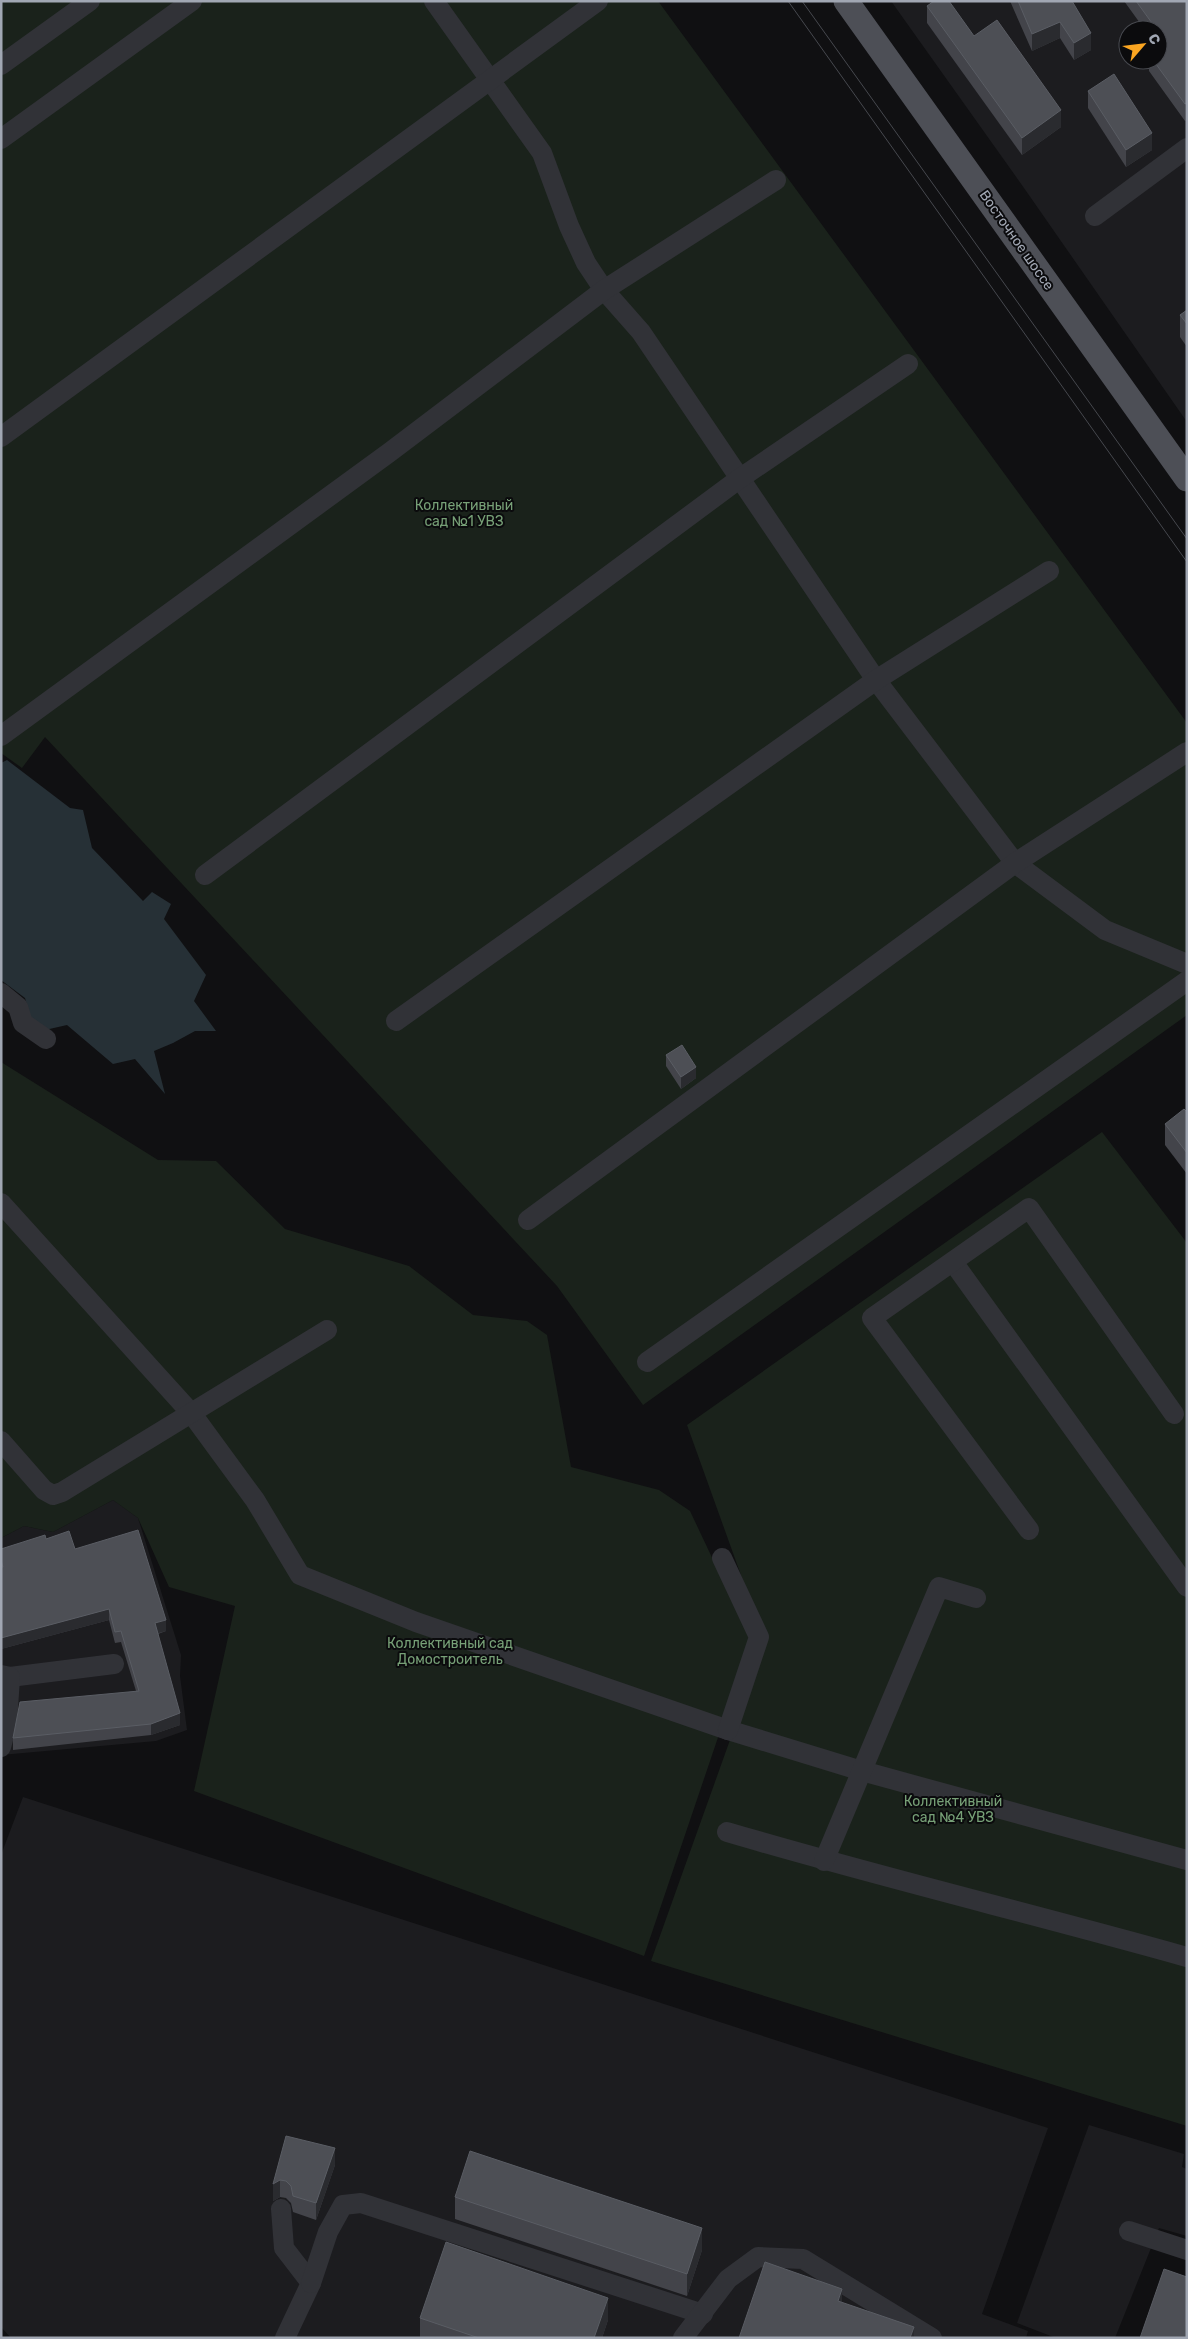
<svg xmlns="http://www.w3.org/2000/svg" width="1188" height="2339" font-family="Rubik,sans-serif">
  <rect width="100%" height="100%" fill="#101012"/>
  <g fill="#1c1c1f" fill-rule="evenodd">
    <path d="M891,1H1187V422L1024,188ZM1128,30H1158V60H1128Z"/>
    <path d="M113,1500L138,1518L181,1655L180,1676L187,1730L156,1741L1,1755V1538L24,1526L53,1532Z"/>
    <path d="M23,1797L1048,2128L982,2314L1028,2331L1026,2338H11L1,2327V1855Z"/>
    <path d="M1089,2125L1184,2154L1182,2167L1187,2169V2236L1159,2228L1115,2338H1056L1017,2323Z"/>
  </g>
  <g fill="#1a221b">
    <path d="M1,1H658L1187,723V1015L643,1405L557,1286L45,737L22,768L1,753Z"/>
    <path d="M1,1062L158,1160L216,1161L285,1229L409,1266L473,1315L527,1321L547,1335L571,1467L659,1490L690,1511L751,1640L644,1956L194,1791L235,1606L169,1587L138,1518L113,1500L53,1532L24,1526L1,1538Z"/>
    <path d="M1102,1132L1187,1243V2126L651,1961L765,1642L687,1425Z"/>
  </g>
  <path fill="#263036" d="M7,760L70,808L83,810L92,848L143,901L152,892L171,904L164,919L206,975L194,1001L216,1031H195L173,1043L154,1051L165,1094L135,1059L113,1064L67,1025L45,1030L32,1022L25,998L1,980V763Z"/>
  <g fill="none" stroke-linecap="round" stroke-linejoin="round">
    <g stroke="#313237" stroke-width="20">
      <path d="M434,1L542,153L569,226L586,263L604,290L641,332L876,680L1015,863L1105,930L1187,964"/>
      <path d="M1,65L90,1"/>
      <path d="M1,139L192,1"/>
      <path d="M1095,216L1187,148"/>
      <path d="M1,437L598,1"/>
      <path d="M1,736L390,452L604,290L776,180"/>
      <path d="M205,875L739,479L908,364"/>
      <path d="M1,993L18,1007L23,1023L46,1039"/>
      <path d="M396,1021L876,680L1049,571"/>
      <path d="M1,1203L192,1414L255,1500L300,1575L416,1622L728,1730L862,1771L1187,1860"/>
      <path d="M528,1220L1015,863L1187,752"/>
      <path d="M953,1262L1187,1587"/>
      <path d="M647,1362L1187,981"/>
      <path d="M1,1441L44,1490L53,1495L62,1492L327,1330"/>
      <path d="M1029,1530L872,1318L1029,1208L1174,1414"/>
      <path d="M722,1558L759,1637L728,1730"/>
      <path d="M1,1675L10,1677L114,1664"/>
      <path d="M1,1747L7,1724L10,1677"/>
      <path d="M727,1832C879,1877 1034,1914 1187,1957"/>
      <path d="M824,1861L939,1587L976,1598"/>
      <path d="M281,2209L284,2248L311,2283L285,2338"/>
      <path d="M1129,2231L1187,2250"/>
      <path d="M311,2283L328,2232L343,2205L361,2203L703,2314"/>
      <path d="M683,2338L728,2279L758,2257L803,2259L932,2338"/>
    </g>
    <path stroke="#4d4f56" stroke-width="25" d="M846,1L1187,479"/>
    <g stroke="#46484e" stroke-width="1">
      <path d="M788,1L1187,562"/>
      <path d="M802,1L1187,539"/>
    </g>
  </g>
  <g fill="#43444a">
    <path d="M1010,1H1072L1091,50L1074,60L1060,38L1032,51Z"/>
    <path d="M1124,1H1187V120L1185,121L1149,71V60H1158V30H1145Z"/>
    <path d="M927,6L974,36L1061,127L1022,155L927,23Z"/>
    <path d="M1088,91L1152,150L1126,167L1088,108Z"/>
    <path d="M1187,310V347L1180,337V315Z"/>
    <path d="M666,1055L696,1078L681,1089L666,1066Z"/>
    <path d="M1187,1112V1174L1165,1145V1124Z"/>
    <path d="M46,1539L75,1549L166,1631L158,1634L180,1725L151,1735L13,1750V1738L136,1691L121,1642L115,1643L109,1620L1,1649V1549Z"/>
    <path d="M335,2148V2165L316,2220L293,2212L291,2203L286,2198L280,2197L273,2201V2184Z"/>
    <path d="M455,2197L702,2250L687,2296L455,2219Z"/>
    <path d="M420,2318L608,2320L602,2338H420Z"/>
  </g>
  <g fill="#2a2b2f">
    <path d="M1060,22V38L1032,51V34Z"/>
    <path d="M1091,33V50L1074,60V43Z"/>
    <path d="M1187,103V120L1185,121V104Z"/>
    <path d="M1061,110V127L1022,155V138Z"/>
    <path d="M1152,133V150L1126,167V150Z"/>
    <path d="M696,1067V1078L681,1089V1077Z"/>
    <path d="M109,1609V1620L1,1649V1638Z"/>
    <path d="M166,1620V1631L155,1634V1623Z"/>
    <path d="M180,1713V1725L151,1735V1724Z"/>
    <path d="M335,2148V2165L316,2220V2203Z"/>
    <path d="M280,2180V2197L273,2201V2184Z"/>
    <path d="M702,2228V2250L687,2296V2274Z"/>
    <path d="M842,2289V2311L838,2301Z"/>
    <path d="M608,2298V2320L602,2338H594Z"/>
    <path d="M914,2327V2338H910Z"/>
  </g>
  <g fill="#4d4f55" stroke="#5a5d64">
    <path d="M934,1H949L974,36L997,20L1061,110L1022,138L927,6Z"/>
    <path d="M1018,1H1072L1091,33L1074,43L1060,22L1032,34Z"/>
    <path d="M1136,1H1187V103L1185,104L1153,60H1158V48L1166,42L1158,31V30H1157Z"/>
    <path d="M1114,74L1152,133L1126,150L1088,91Z"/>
    <path d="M1187,310V324L1180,315Z"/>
    <path d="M682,1045L696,1067L681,1077L666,1055Z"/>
    <path d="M1184,1109L1187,1112V1153L1165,1124Z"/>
    <path d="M138,1530L166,1620L155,1623L180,1713L151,1724L13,1738L20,1702L139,1691L121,1631L115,1632L109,1609L1,1638V1567H3L1,1560V1549L45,1535L46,1539L69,1531L75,1549Z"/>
    <path d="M286,2136L335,2148L316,2203L293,2196L291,2186L286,2181L280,2180L273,2184Z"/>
    <path d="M470,2151L702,2228L687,2274L455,2197Z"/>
    <path d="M446,2242L608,2298L594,2338H479L420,2318Z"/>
    <path d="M765,2262L842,2289L838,2301L914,2327L910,2338H739Z"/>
    <path d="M1164,2269L1187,2277V2338H1140Z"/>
  </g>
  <g text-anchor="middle" stroke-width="4" stroke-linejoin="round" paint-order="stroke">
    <g font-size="14" fill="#a1a7b3" stroke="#0b0b0d">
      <text transform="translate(1017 240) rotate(55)" y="5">Восточное шоссе</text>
    </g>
    <g font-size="14" fill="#77a077" stroke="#0b0b0d">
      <text x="464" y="510">Коллективный<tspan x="464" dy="16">сад №1 УВЗ</tspan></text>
      <text x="450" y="1648">Коллективный сад<tspan x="450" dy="16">Домостроитель</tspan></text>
      <text x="953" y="1806">Коллективный<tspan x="953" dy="16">сад №4 УВЗ</tspan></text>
    </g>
  </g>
  <rect width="1188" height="2339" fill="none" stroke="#a1a7b3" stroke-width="5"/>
  <g transform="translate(1143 45) rotate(62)"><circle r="24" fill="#0b0b0d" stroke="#47494f"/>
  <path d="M0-4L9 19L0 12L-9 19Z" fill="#faa521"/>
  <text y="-8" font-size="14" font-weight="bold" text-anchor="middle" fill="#a1a7b3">С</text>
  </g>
</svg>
